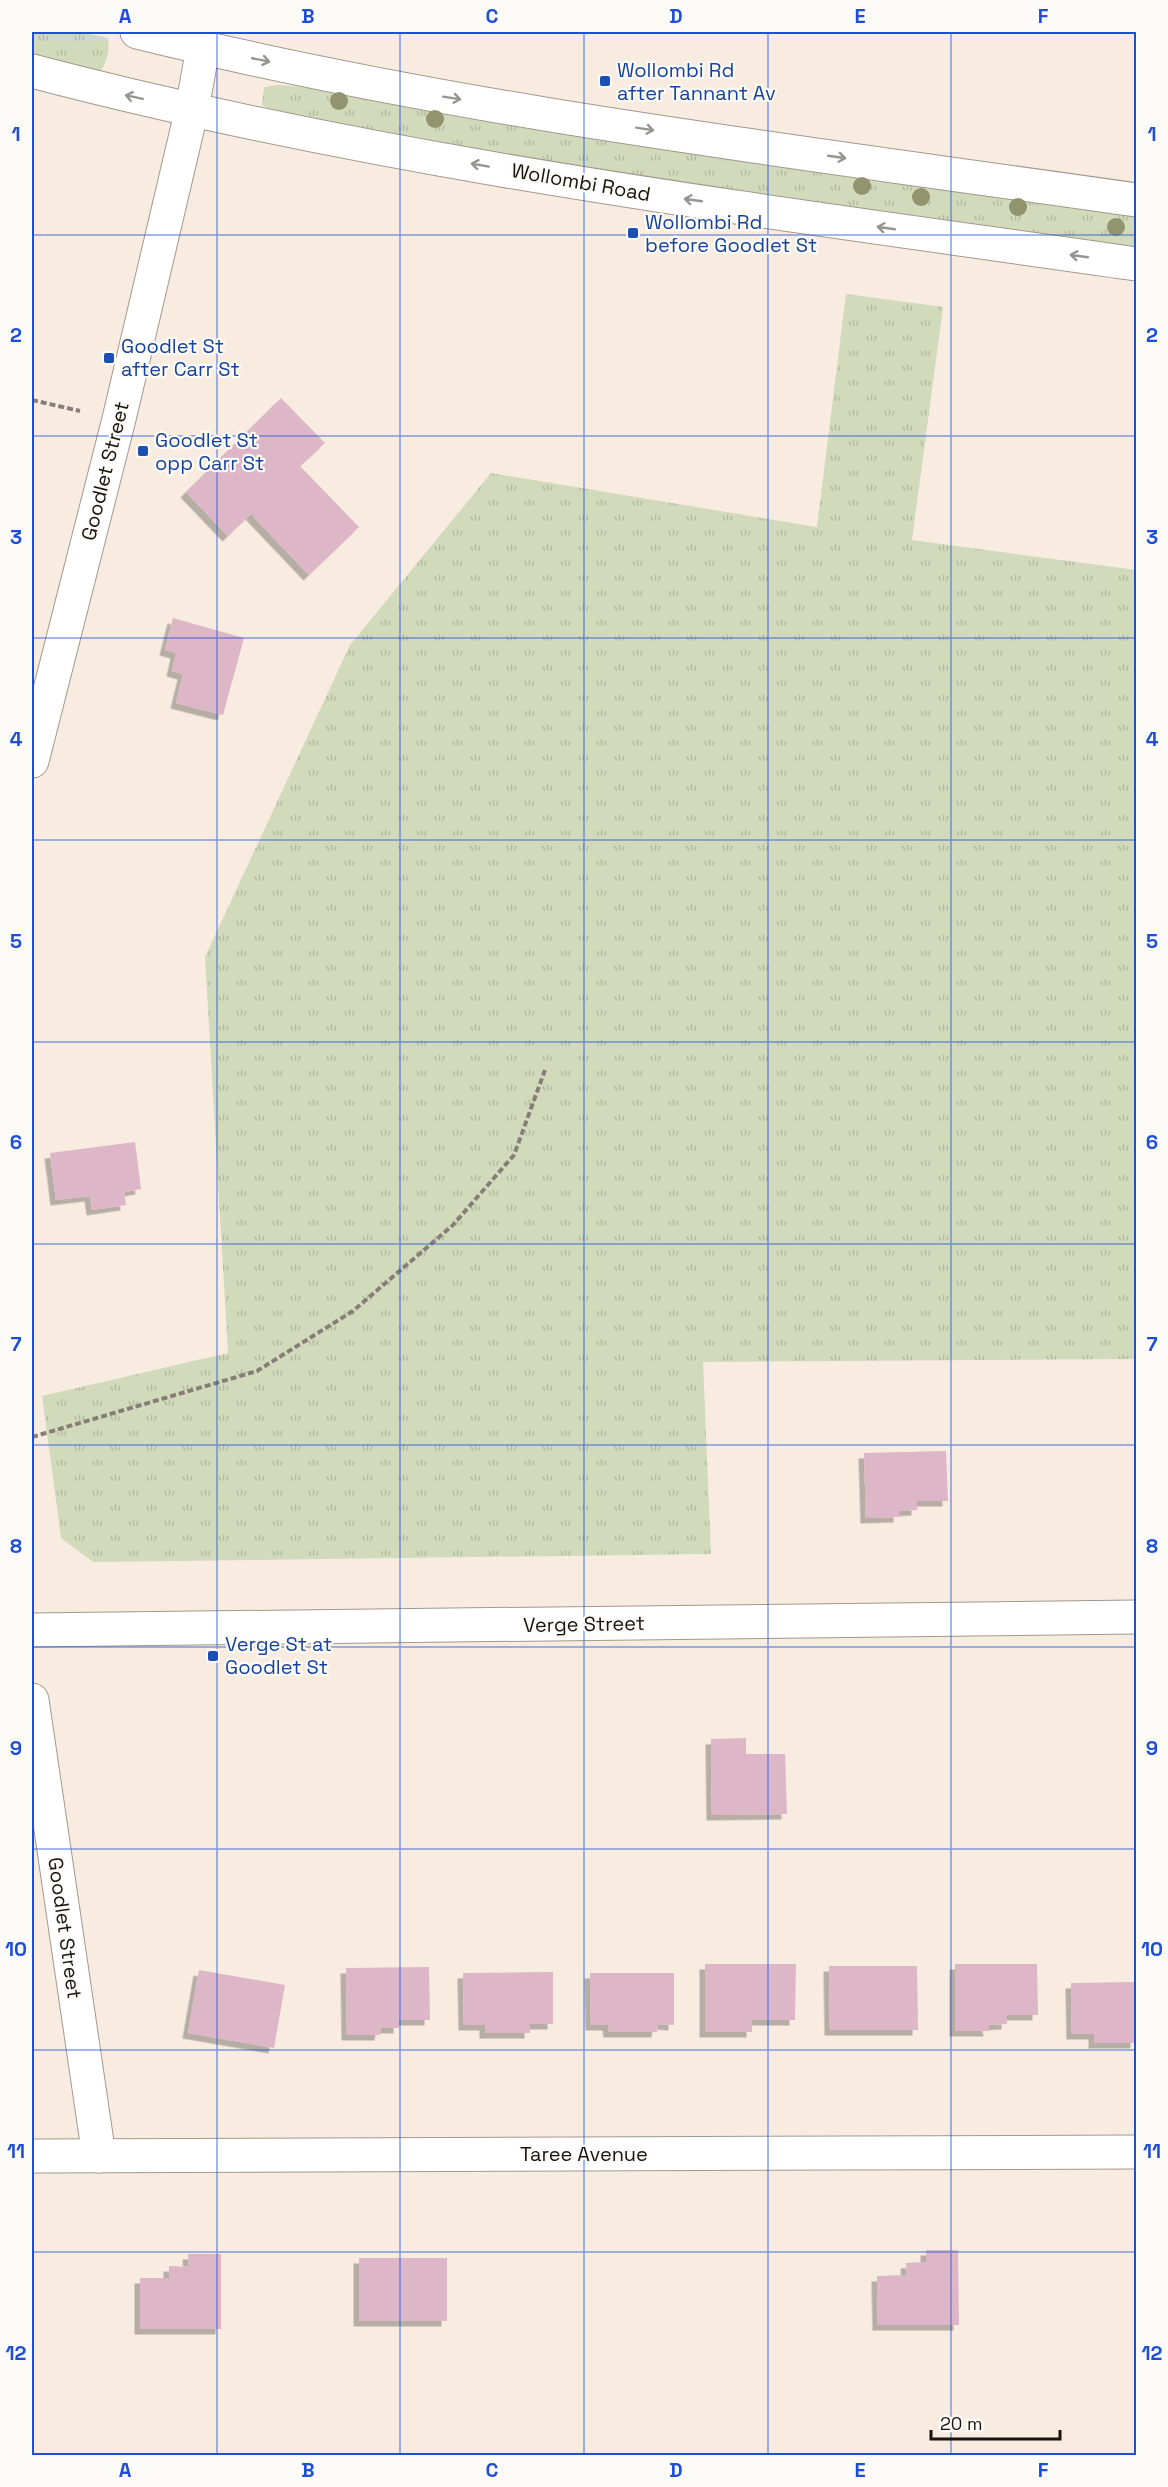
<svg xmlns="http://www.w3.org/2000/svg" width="1168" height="2487" font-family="'Space Grotesk',sans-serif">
  <defs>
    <pattern id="grass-tufts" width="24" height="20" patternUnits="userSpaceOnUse" patternTransform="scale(1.5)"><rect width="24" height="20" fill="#d1dbbb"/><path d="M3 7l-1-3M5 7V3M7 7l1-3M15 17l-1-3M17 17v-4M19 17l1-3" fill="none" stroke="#b3bba0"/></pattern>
    <filter id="shadow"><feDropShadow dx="-5.5" dy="5.5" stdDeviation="0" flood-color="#0004"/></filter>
  </defs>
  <rect width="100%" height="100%" fill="#f8ece0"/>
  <g fill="url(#grass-tufts)">
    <path d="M32,32H81L108,38C110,51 107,65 97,75L32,58Z"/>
    <path d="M278,85L307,87L574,131L1136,215V250L570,166L279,115L262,105L264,87Z"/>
    <path d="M846,294L943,307L912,540L1136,570V1359L703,1362L711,1554L93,1562L61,1538L42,1396L228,1353L205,957L350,645L491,473L817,527Z"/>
  </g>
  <g fill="#ddb6c7" filter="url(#shadow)">
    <path d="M281,398L325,443L300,466L359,527L309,575L251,514L228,536L186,492Z"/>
    <path d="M173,618L244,638L223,715L176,703L183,674L172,671L176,653L165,650Z"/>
    <path d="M135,1142L141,1189L124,1192L126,1205L92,1210L90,1196L56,1200L50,1153Z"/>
    <path d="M946,1451L948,1501H917V1510L899,1511V1517L866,1518L864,1453Z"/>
    <path d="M746,1738V1754H785L787,1814L712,1815L711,1739Z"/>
    <path d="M705,1964H796L795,2020H752V2032H705Z"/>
    <path d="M955,1964H1037L1038,2015H1007V2024L988,2025L989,2031H955Z"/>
    <path d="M829,1966H917L918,2030H830Z"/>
    <path d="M429,1967L430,2020H399V2028H381L380,2035H347L346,1968Z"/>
    <path d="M199,1970L285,1985L274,2048L188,2033Z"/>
    <path d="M553,1972V2024H530V2033H485V2025H464L463,1973Z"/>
    <path d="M590,1973H674V2025L658,2024L657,2032H609L608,2025H591Z"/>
    <path d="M1136,1982V2043H1094V2034H1072L1071,1983Z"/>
    <path d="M926,2250H958L959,2325H878L877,2276L907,2275L906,2263L926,2262Z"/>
    <path d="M188,2254H221V2329H140V2278H169V2266L189,2267Z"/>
    <rect x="359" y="2258" width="88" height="63"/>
  </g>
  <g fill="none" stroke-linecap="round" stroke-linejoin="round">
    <g stroke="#a3988d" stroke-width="35">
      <g id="minor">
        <path d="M32,761L119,419L192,109"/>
        <path d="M32,1630L1136,1617"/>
        <path d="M32,1700L99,2156"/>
        <path d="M32,2156L1136,2152"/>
      </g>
    </g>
    <g stroke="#a3988d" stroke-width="35">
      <path id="tertiary" d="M192,109L203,48"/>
    </g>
    <g stroke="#a3988d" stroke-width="35">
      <g id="secondary">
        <path d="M137,32C465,113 803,152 1136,200"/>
        <path d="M32,71C394,166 767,211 1136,264"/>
      </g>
    </g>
    <g stroke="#877f77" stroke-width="4" stroke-dasharray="6 3" stroke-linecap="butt">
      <path d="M32,400L80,411"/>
      <path d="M32,1437L257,1371L353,1311L453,1225L514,1155L545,1070"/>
    </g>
    <use href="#minor" stroke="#fff" stroke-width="33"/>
    <use href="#tertiary" stroke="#fff" stroke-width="33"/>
    <use href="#secondary" stroke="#fff" stroke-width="33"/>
  </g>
  <g fill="#92936f">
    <circle cx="339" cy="101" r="9"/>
    <circle cx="435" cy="119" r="9"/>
    <circle cx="862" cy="186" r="9"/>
    <circle cx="921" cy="197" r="9"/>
    <circle cx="1018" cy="207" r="9"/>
    <circle cx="1116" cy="227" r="9"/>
  </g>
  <defs><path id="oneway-shaft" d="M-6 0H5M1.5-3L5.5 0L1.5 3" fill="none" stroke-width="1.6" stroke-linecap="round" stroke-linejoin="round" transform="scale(1.5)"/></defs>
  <g stroke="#979593">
    <use href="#oneway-shaft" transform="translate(261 60) rotate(11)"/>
    <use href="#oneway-shaft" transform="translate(134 97) rotate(-168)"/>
    <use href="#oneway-shaft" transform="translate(452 98) rotate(9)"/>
    <use href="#oneway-shaft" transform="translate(645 129) rotate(9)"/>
    <use href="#oneway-shaft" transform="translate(837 157) rotate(8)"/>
    <use href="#oneway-shaft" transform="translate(480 165) rotate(-170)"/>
    <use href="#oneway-shaft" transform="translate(693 200) rotate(-172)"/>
    <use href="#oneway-shaft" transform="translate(886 228) rotate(-172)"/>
    <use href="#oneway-shaft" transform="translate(1079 256) rotate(-172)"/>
  </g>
  <path fill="none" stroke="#1d4ed8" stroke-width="1.5" stroke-opacity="0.55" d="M217,32V2456M400,32V2456M584,32V2456M768,32V2456M951,32V2456M32,235H1136M32,436H1136M32,638H1136M32,840H1136M32,1042H1136M32,1244H1136M32,1445H1136M32,1647H1136M32,1849H1136M32,2050H1136M32,2252H1136"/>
  <g fill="#1a4fb4" stroke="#fdfbf8" stroke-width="2">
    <rect x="599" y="75" width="12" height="12" rx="3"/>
    <rect x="627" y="227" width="12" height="12" rx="3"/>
    <rect x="103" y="352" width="12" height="12" rx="3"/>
    <rect x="137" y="445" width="12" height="12" rx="3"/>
    <rect x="207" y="1650" width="12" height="12" rx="3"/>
  </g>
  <g text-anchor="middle" stroke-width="4.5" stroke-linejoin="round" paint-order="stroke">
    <g font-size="20" fill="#164399" stroke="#fdfbf8" text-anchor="start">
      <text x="617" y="77">Wollombi Rd<tspan x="617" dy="23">after Tannant Av</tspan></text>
      <text x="645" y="229">Wollombi Rd<tspan x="645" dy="23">before Goodlet St</tspan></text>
      <text x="121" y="353">Goodlet St<tspan x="121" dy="23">after Carr St</tspan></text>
      <text x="155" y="447">Goodlet St<tspan x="155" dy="23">opp Carr St</tspan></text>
      <text x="225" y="1651">Verge St at<tspan x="225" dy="23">Goodlet St</tspan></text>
    </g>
    <g font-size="20" fill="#17130f" stroke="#fdfbf8">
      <text transform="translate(581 182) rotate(10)" y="7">Wollombi Road</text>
      <text transform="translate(105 471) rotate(-76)" y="7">Goodlet Street</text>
      <text transform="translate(584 1624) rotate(-1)" y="7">Verge Street</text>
      <text transform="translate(65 1928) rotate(82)" y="7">Goodlet Street</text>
      <text x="584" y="2161">Taree Avenue</text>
    </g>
  </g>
  <rect width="1168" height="2487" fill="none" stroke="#fdfbf8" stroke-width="66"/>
  <path d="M931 2430v9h129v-9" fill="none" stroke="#17130f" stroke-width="3"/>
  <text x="940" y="2430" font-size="18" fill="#17130f" stroke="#fdfbf8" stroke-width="4.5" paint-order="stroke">20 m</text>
  <rect x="33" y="33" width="1102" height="2421" fill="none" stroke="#1d4ed8" stroke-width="2"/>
  <g font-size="20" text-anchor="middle" font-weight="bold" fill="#1d4ed8">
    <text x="125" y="23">A</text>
    <text x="308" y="23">B</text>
    <text x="492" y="23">C</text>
    <text x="676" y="23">D</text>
    <text x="860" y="23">E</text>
    <text x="1043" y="23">F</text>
    <text x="16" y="141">1</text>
    <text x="1152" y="141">1</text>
    <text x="16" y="342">2</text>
    <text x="1152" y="342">2</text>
    <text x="16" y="544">3</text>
    <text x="1152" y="544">3</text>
    <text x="16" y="746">4</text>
    <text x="1152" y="746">4</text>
    <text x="16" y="948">5</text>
    <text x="1152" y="948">5</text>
    <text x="16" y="1149">6</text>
    <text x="1152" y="1149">6</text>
    <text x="16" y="1351">7</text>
    <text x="1152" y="1351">7</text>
    <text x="16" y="1553">8</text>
    <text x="1152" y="1553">8</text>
    <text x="16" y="1755">9</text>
    <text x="1152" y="1755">9</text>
    <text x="16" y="1956">10</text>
    <text x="1152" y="1956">10</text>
    <text x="16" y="2158">11</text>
    <text x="1152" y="2158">11</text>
    <text x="16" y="2360">12</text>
    <text x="1152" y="2360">12</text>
    <text x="125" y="2477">A</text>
    <text x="308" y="2477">B</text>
    <text x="492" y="2477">C</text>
    <text x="676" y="2477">D</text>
    <text x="860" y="2477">E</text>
    <text x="1043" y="2477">F</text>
  </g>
</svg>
